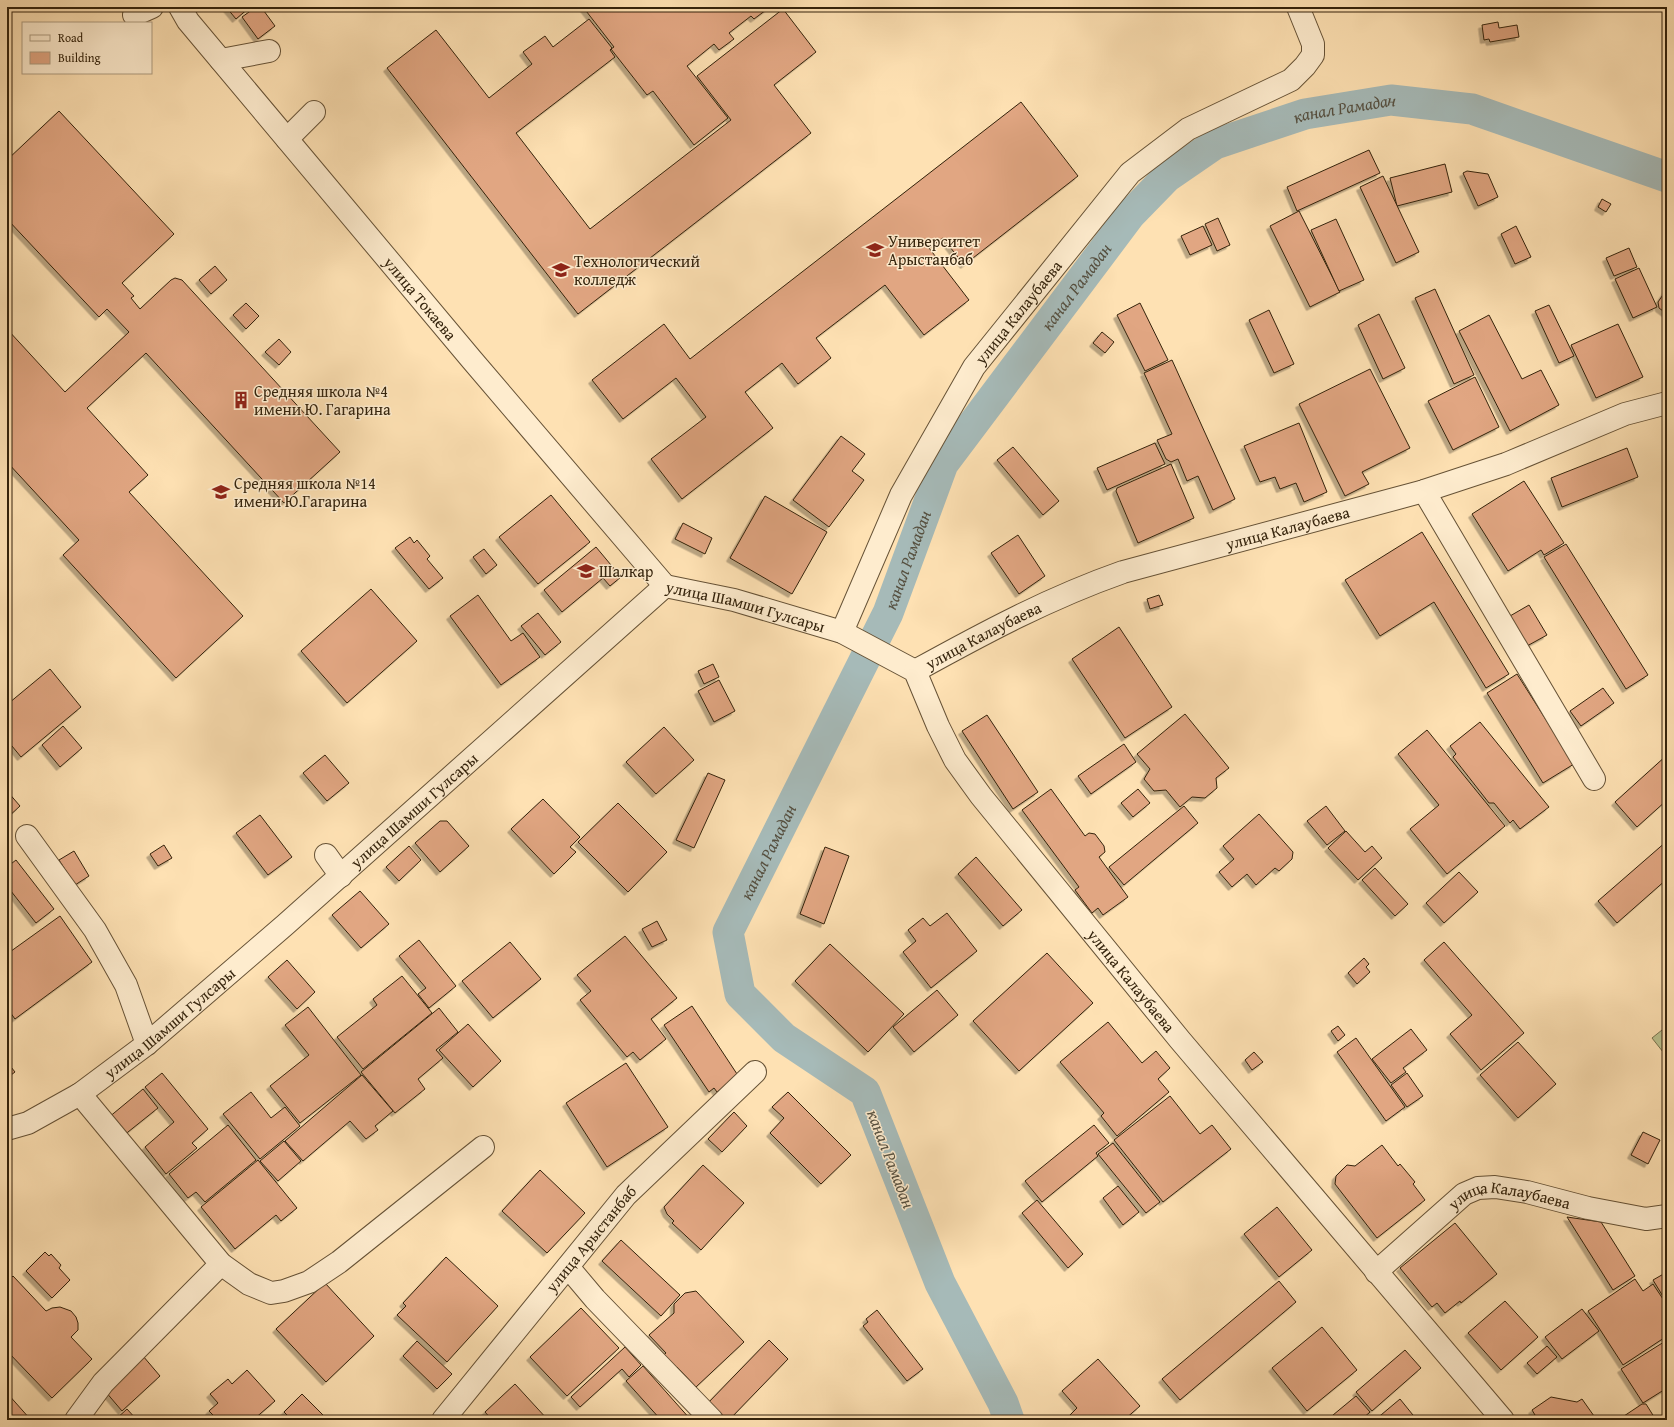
<svg xmlns="http://www.w3.org/2000/svg" width="1674" height="1427" font-family="'Gentium Book Plus',serif">
  <defs>
    <filter id="shadow"><feDropShadow dx="-3.5" dy="3.5" stdDeviation="0" flood-color="#0004"/></filter>
  </defs>
  <rect width="100%" height="100%" fill="#fee1b3"/>
  <filter id="stains"><feTurbulence type="fractalNoise" baseFrequency=".005" numOctaves="4"/><feColorMatrix values="0 0 0 0 .2 0 0 0 0 .09 0 0 0 0 .02 0 0 0 .5 -.17"/></filter>
  <radialGradient id="worn" r=".72"><stop offset=".6" stop-color="#630" stop-opacity="0"/><stop offset="1" stop-color="#630" stop-opacity=".3"/></radialGradient>
  <path fill="#bcc390" stroke="#78734e" d="M1667,1026V1057L1652,1038Z"/>
  <g fill="none" stroke-linecap="round" stroke-linejoin="round">
    <path stroke="#a6bab8" stroke-width="31" id="s1" d="M1009,1420L1003,1403L940,1283L865,1092L784,1038L740,994L728,932L888,613L943,464L1130,215L1167,177L1215,144L1305,114L1391,100L1472,109L1667,177"/>
  </g>
  <g fill="#e1a682" stroke="#34230c" filter="url(#shadow)">
    <path d="M226,7H250L236,19Z"/>
    <path d="M256,7H261L275,26L258,39L242,17Z"/>
    <path d="M583,7H770L754,19L751,16L729,33L734,39L719,50L714,44L687,66L728,118L694,145L653,91L647,95L611,49L614,47Z"/>
    <path d="M783,9L816,52L774,85L811,133L578,314L387,68L436,30L489,98L532,64L523,52L545,36L553,47L589,19L612,48L610,50L615,57L516,133L590,229L731,120L697,76Z"/>
    <path d="M1498,22L1499,28L1517,25L1519,37L1490,42L1489,39L1484,40L1482,25Z"/>
    <path d="M1021,102L1078,176L964,265L943,238L929,248L969,300L924,335L885,285L816,338L831,358L798,384L782,363L745,392L773,428L682,499L651,459L706,417L676,378L623,419L592,380L664,324L690,359Z"/>
    <path d="M59,111L174,234L122,283L134,296L131,298L140,309L171,280L175,278L182,280L340,452L284,503L146,353L87,408L148,475L129,492L243,616L176,678L63,555L79,540L7,462V329L65,392L129,332L107,309L99,317L7,219V160Z"/>
    <path d="M1369,150L1380,173L1297,211L1287,187Z"/>
    <path d="M1445,164L1452,192L1397,206L1390,178Z"/>
    <path d="M1467,171L1488,174L1498,197L1478,206L1463,173Z"/>
    <path d="M1383,176L1419,252L1396,263L1360,187Z"/>
    <path d="M1602,199L1611,204L1606,212L1598,207Z"/>
    <path d="M1299,211L1340,292L1310,307L1270,226Z"/>
    <path d="M1218,218L1230,245L1217,251L1205,224Z"/>
    <path d="M1336,219L1364,280L1339,291L1311,230Z"/>
    <path d="M1203,226L1212,245L1190,255L1181,236Z"/>
    <path d="M1516,226L1531,257L1515,264L1501,234Z"/>
    <path d="M1629,248L1637,267L1614,276L1606,258Z"/>
    <path d="M215,266L227,280L211,294L199,280Z"/>
    <path d="M1639,268L1657,307L1633,318L1615,279Z"/>
    <path d="M1435,289L1474,375L1454,384L1415,298Z"/>
    <path d="M1667,289V314L1659,308L1658,302Z"/>
    <path d="M246,303L259,316L246,329L233,315Z"/>
    <path d="M1140,303L1168,360L1145,371L1117,315Z"/>
    <path d="M1549,305L1574,356L1559,363L1535,311Z"/>
    <path d="M1269,310L1294,364L1274,373L1249,320Z"/>
    <path d="M1379,314L1405,368L1383,379L1358,325Z"/>
    <path d="M1489,315L1522,379L1541,370L1559,405L1510,431L1459,331Z"/>
    <path d="M1618,324L1643,377L1596,398L1571,345Z"/>
    <path d="M1102,332L1114,342L1105,353L1093,343Z"/>
    <path d="M279,339L291,352L279,365L265,352Z"/>
    <path d="M1172,360L1235,499L1213,510L1198,476L1187,481L1178,459L1171,462L1166,459L1157,440L1172,434L1144,373Z"/>
    <path d="M1370,369L1410,448L1362,472L1369,484L1345,496L1299,404Z"/>
    <path d="M1475,377L1499,427L1453,450L1428,401Z"/>
    <path d="M1299,423L1327,492L1304,502L1296,483L1280,489L1275,477L1260,482L1244,446Z"/>
    <path d="M841,436L865,454L852,471L864,480L829,527L793,500Z"/>
    <path d="M1155,443L1165,464L1107,490L1097,468Z"/>
    <path d="M1013,447L1059,501L1043,515L997,460Z"/>
    <path d="M1627,448L1638,477L1562,507L1551,478Z"/>
    <path d="M1171,464L1194,518L1138,543L1116,491L1117,488Z"/>
    <path d="M1524,481L1564,543L1544,555L1541,550L1508,571L1472,514Z"/>
    <path d="M551,495L590,542L538,584L499,537Z"/>
    <path d="M765,496L827,532L792,594L730,558Z"/>
    <path d="M683,523L712,538L705,554L675,539Z"/>
    <path d="M1422,532L1509,674L1486,688L1434,602L1380,636L1345,580Z"/>
    <path d="M1018,535L1045,576L1019,594L991,553Z"/>
    <path d="M410,537L414,543L417,540L430,556L427,559L443,578L429,589L395,548Z"/>
    <path d="M1566,544L1648,675L1626,689L1544,557Z"/>
    <path d="M596,547L621,577L610,586L603,578L562,612L544,590Z"/>
    <path d="M484,549L497,565L486,574L473,557Z"/>
    <path d="M371,589L417,641L347,703L301,651Z"/>
    <path d="M478,595L511,641L523,633L540,657L501,685L450,616Z"/>
    <path d="M1159,595L1163,605L1150,609L1147,599Z"/>
    <path d="M1529,605L1547,635L1527,646L1510,616Z"/>
    <path d="M538,613L561,642L545,655L521,626Z"/>
    <path d="M1119,627L1172,707L1125,738L1072,659Z"/>
    <path d="M713,664L719,677L704,684L698,671Z"/>
    <path d="M50,669L81,707L21,757L7,740V701L9,703Z"/>
    <path d="M1517,674L1574,764L1543,783L1487,693Z"/>
    <path d="M719,680L735,711L714,722L698,691Z"/>
    <path d="M1603,688L1614,703L1581,726L1570,711Z"/>
    <path d="M1185,714L1229,768L1216,778L1217,788L1205,798L1192,797L1180,807L1166,790L1154,791L1144,779L1150,769L1137,754Z"/>
    <path d="M987,715L1038,792L1013,809L962,731Z"/>
    <path d="M1480,722L1549,807L1520,829L1513,820L1510,823L1494,803H1489L1453,757L1456,754L1450,746Z"/>
    <path d="M63,726L82,748L60,767L42,745Z"/>
    <path d="M664,727L694,760L656,794L626,762Z"/>
    <path d="M1427,730L1505,826L1447,874L1410,829L1439,805L1398,754Z"/>
    <path d="M1124,744L1136,762L1091,794L1078,776Z"/>
    <path d="M325,755L349,783L327,801L303,773Z"/>
    <path d="M1667,755V800L1637,827L1615,802Z"/>
    <path d="M708,773L725,780L694,848L676,840Z"/>
    <path d="M1051,789L1085,836L1089,833L1095,834L1104,846L1105,852L1099,857L1128,897L1103,915L1098,908L1092,913L1075,890L1079,887L1022,810Z"/>
    <path d="M1138,789L1150,803L1133,817L1121,803Z"/>
    <path d="M7,791L20,806L7,818Z"/>
    <path d="M543,799L580,837L570,847L576,852L554,874L511,829Z"/>
    <path d="M618,803L667,852L628,892L578,842Z"/>
    <path d="M1184,806L1198,823L1124,885L1109,867Z"/>
    <path d="M1326,806L1345,831L1327,845L1307,821Z"/>
    <path d="M1259,814L1293,852L1292,859L1279,871L1275,868L1256,885L1247,874L1232,887L1219,872L1234,859L1223,846Z"/>
    <path d="M260,815L292,857L268,875L236,833Z"/>
    <path d="M440,821H447L469,846L440,872L415,843Z"/>
    <path d="M1346,831L1365,852L1372,846L1382,858L1358,880L1328,848Z"/>
    <path d="M1667,841V879L1617,923L1598,901Z"/>
    <path d="M164,845L172,858L158,866L150,854Z"/>
    <path d="M409,846L421,860L399,881L386,867Z"/>
    <path d="M825,847L849,856L824,924L800,914Z"/>
    <path d="M74,851L89,876L75,885L59,860Z"/>
    <path d="M976,857L1022,910L1003,926L958,874Z"/>
    <path d="M16,860L54,909L36,923L7,886V867Z"/>
    <path d="M1375,868L1408,904L1395,916L1362,880Z"/>
    <path d="M1459,872L1478,892L1444,923L1426,903Z"/>
    <path d="M360,891L389,924L361,948L332,915Z"/>
    <path d="M947,913L977,951L931,988L903,952L916,941L908,930L923,918L930,926Z"/>
    <path d="M60,916L92,962L15,1019L7,1008V954Z"/>
    <path d="M657,921L667,940L652,947L642,929Z"/>
    <path d="M625,936L677,998L651,1019L666,1039L640,1060L633,1052L627,1057L580,1000L591,991L577,975Z"/>
    <path d="M419,940L456,986L429,1008L418,994L426,988L399,956Z"/>
    <path d="M510,942L541,979L493,1018L462,981Z"/>
    <path d="M1444,942L1524,1033L1481,1070L1450,1034L1472,1015L1424,960Z"/>
    <path d="M830,944L904,1014L868,1052L795,981Z"/>
    <path d="M1047,953L1093,1003L1019,1071L973,1021Z"/>
    <path d="M1364,958L1369,964L1366,967L1370,972L1357,984L1348,973Z"/>
    <path d="M287,960L315,992L297,1009L268,977Z"/>
    <path d="M402,976L432,1013L363,1069L337,1037L377,1005L373,999Z"/>
    <path d="M937,990L958,1015L914,1052L893,1027Z"/>
    <path d="M692,1006L739,1077L717,1092L714,1088L709,1092L664,1025Z"/>
    <path d="M308,1007L361,1075L300,1123L270,1086L309,1055L285,1025Z"/>
    <path d="M439,1008L458,1032L436,1050L443,1058L418,1079L425,1089L395,1113L361,1072Z"/>
    <path d="M1108,1022L1142,1063L1156,1051L1170,1068L1158,1079L1169,1092L1117,1136L1101,1116L1104,1113L1060,1062Z"/>
    <path d="M468,1024L501,1061L473,1087L439,1050Z"/>
    <path d="M1338,1026L1345,1035L1338,1041L1331,1031Z"/>
    <path d="M1411,1029L1427,1050L1403,1068L1406,1072L1391,1083L1372,1059Z"/>
    <path d="M1356,1038L1405,1107L1386,1121L1337,1052Z"/>
    <path d="M1518,1042L1556,1084L1518,1118L1480,1075Z"/>
    <path d="M1254,1052L1263,1062L1252,1070L1245,1060Z"/>
    <path d="M7,1062L15,1072L7,1078Z"/>
    <path d="M626,1063L668,1127L607,1167L566,1103Z"/>
    <path d="M162,1073L208,1129L192,1143L197,1148L166,1174L145,1147L174,1122L145,1087Z"/>
    <path d="M1407,1073L1423,1096L1407,1107L1391,1085Z"/>
    <path d="M362,1075L393,1111L375,1126L378,1130L366,1139L350,1121L303,1161L285,1141Z"/>
    <path d="M143,1089L158,1108L123,1136L108,1118Z"/>
    <path d="M251,1092L271,1118L285,1107L300,1126L260,1159L223,1114Z"/>
    <path d="M788,1092L851,1155L821,1184L770,1133L784,1118L772,1107Z"/>
    <path d="M1170,1096L1200,1134L1212,1125L1231,1149L1163,1202L1114,1140Z"/>
    <path d="M734,1112L747,1126L722,1152L708,1139Z"/>
    <path d="M228,1125L256,1160L205,1202L196,1192L188,1198L169,1174Z"/>
    <path d="M1094,1125L1109,1143L1096,1153L1098,1156L1042,1202L1025,1181Z"/>
    <path d="M1643,1132L1660,1140L1648,1164L1631,1155Z"/>
    <path d="M284,1141L301,1161L278,1181L260,1161Z"/>
    <path d="M1113,1143L1160,1202L1146,1213L1098,1154Z"/>
    <path d="M1382,1145L1398,1166L1400,1164L1415,1182L1413,1184L1425,1200L1377,1238L1335,1184L1336,1176L1347,1165L1355,1166Z"/>
    <path d="M258,1160L297,1208L281,1221L276,1215L235,1249L201,1207Z"/>
    <path d="M703,1165L744,1203L701,1250L672,1223L674,1221L667,1214L664,1207Z"/>
    <path d="M540,1170L585,1213L547,1253L502,1211Z"/>
    <path d="M1118,1186L1139,1212L1123,1225L1103,1198Z"/>
    <path d="M1037,1200L1083,1254L1068,1268L1022,1213Z"/>
    <path d="M1277,1207L1312,1250L1279,1277L1244,1234Z"/>
    <path d="M1567,1217L1601,1222L1635,1276L1613,1290Z"/>
    <path d="M1455,1223L1497,1274L1461,1303L1460,1301L1445,1313L1437,1303L1432,1307L1400,1268Z"/>
    <path d="M621,1240L680,1295L661,1316L602,1261Z"/>
    <path d="M45,1252L49,1256L51,1254L61,1265L59,1268L70,1280L52,1298L26,1271Z"/>
    <path d="M446,1257L498,1306L447,1362L397,1315L406,1306L403,1303Z"/>
    <path d="M1667,1272V1303L1653,1280Z"/>
    <path d="M13,1276L46,1311L52,1308L60,1307L71,1311L76,1317L78,1323V1330L71,1337L92,1359L52,1398L7,1351V1282Z"/>
    <path d="M1635,1279L1643,1291L1653,1284L1667,1305V1336L1623,1365L1588,1311Z"/>
    <path d="M1279,1281L1296,1302L1180,1400L1162,1379Z"/>
    <path d="M325,1283L374,1336L326,1382L276,1329Z"/>
    <path d="M696,1291L744,1342L696,1387L677,1367L672,1373L659,1359L666,1353L649,1335L674,1313V1304L685,1293Z"/>
    <path d="M1505,1301L1538,1337L1501,1370L1468,1333Z"/>
    <path d="M581,1308L619,1348L567,1396L530,1357Z"/>
    <path d="M1582,1309L1599,1331L1562,1359L1545,1337Z"/>
    <path d="M877,1310L923,1369L907,1381L863,1326L868,1322L866,1319Z"/>
    <path d="M1322,1327L1357,1370L1307,1411L1272,1368Z"/>
    <path d="M769,1340L788,1359L729,1420H721L706,1405Z"/>
    <path d="M1667,1340V1388L1643,1403L1621,1369Z"/>
    <path d="M417,1341L452,1374L437,1389L403,1356Z"/>
    <path d="M1547,1346L1557,1357L1537,1374L1527,1363Z"/>
    <path d="M625,1347L641,1365L629,1377L622,1369L580,1407L571,1397Z"/>
    <path d="M1405,1350L1421,1368L1372,1411L1356,1392Z"/>
    <path d="M143,1356L160,1376L122,1411L105,1391Z"/>
    <path d="M1098,1359L1140,1406L1124,1420H1068L1066,1419L1077,1408L1062,1391Z"/>
    <path d="M643,1366L691,1420H661L626,1381Z"/>
    <path d="M247,1370L275,1401L253,1420H218L209,1411L218,1403L210,1394L228,1379L232,1384Z"/>
    <path d="M515,1384L548,1420H492L485,1412Z"/>
    <path d="M7,1393L31,1420H7Z"/>
    <path d="M302,1394L328,1420H292L284,1412Z"/>
    <path d="M1356,1396L1370,1412L1361,1420H1327Z"/>
    <path d="M1551,1397L1577,1402L1582,1399L1594,1416L1589,1420H1538L1532,1410Z"/>
    <path d="M1400,1399L1417,1420H1375Z"/>
    <path d="M1642,1404H1646L1656,1420H1618Z"/>
    <path d="M127,1409L137,1420H115Z"/>
  </g>
  <g fill="none" stroke-linecap="round" stroke-linejoin="round">
    <g stroke="#665236" stroke-width="24">
      <g id="street">
        <path id="s2" d="M180,7L188,21L472,360L665,586"/>
        <path d="M134,15L152,7"/>
        <path d="M221,60L269,51"/>
        <path d="M287,139L314,112"/>
        <path d="M1424,491L1594,779"/>
        <path id="s3" d="M665,586L734,600L842,632L915,671L938,726L955,760L981,796L1180,1040L1503,1420"/>
        <path id="s4" d="M842,632L901,495L974,367L1130,173L1188,129L1291,80L1305,66L1313,55V44L1298,7"/>
        <path id="s5" d="M915,671C984,633 1049,598 1123,572L1424,491L1506,464L1625,414L1667,403"/>
        <path d="M27,836L95,930L126,985L147,1044"/>
        <path d="M326,855L341,876"/>
        <path d="M80,1094L221,1264L249,1284L271,1293L284,1291L309,1282L339,1262L483,1147"/>
        <path id="s6" d="M7,1129L28,1123L80,1094L147,1044L285,925L665,586"/>
        <path d="M568,1267L595,1299L712,1420"/>
        <path id="s7" d="M1376,1272L1464,1194L1478,1188L1495,1187L1527,1192L1588,1208L1646,1219L1667,1216"/>
        <path d="M76,1420L103,1383L221,1264"/>
        <path id="s8" d="M443,1420L626,1195L755,1072"/>
      </g>
    </g>
    <use href="#street" stroke="#feecce" stroke-width="22"/>
  </g>
  <defs>
    <g id="university-bare" transform="scale(1.38)"><path d="M0-5L7-2L0 1L-7-2ZM-4 1L0 2.5L4 1V4Q0 6-4 4Z" fill="#8f2418" stroke="#feecce" stroke-width="2.5" paint-order="stroke"/></g>
    <g id="building-bare" transform="scale(1.38)"><path d="M-4-6H4V6H1V3H-1V6H-4ZM-2.5-4.3h1.7v1.8h-1.7ZM.8-4.3h1.7v1.8H.8ZM-2.5-1h1.7V.8h-1.7ZM.8-1h1.7V.8H.8Z" fill="#8f2418" stroke="#feecce" stroke-width="2.5" paint-order="stroke"/></g>
    <g id="school-bare" transform="scale(1.38)"><path d="M0-5L7-2L0 1L-7-2ZM-4 1L0 2.5L4 1V4Q0 6-4 4Z" fill="#8f2418" stroke="#feecce" stroke-width="2.5" paint-order="stroke"/></g>
  </defs>
  <g fill-rule="evenodd">
    <use href="#university-bare" x="875" y="250"/>
    <use href="#university-bare" x="561" y="270"/>
    <use href="#building-bare" x="241" y="400"/>
    <use href="#school-bare" x="221" y="492"/>
    <use href="#school-bare" x="586" y="571"/>
  </g>
  <g text-anchor="middle" stroke-width="3" stroke-linejoin="round" paint-order="stroke">
    <g font-size="16" fill="#34230c" stroke="#feecce" text-anchor="start">
      <text x="888" y="247">Университет<tspan x="888" dy="18">Арыстанбаб</tspan></text>
      <text x="574" y="267">Технологический<tspan x="574" dy="18">колледж</tspan></text>
      <text x="254" y="397">Средняя школа №4<tspan x="254" dy="18">имени Ю. Гагарина</tspan></text>
      <text x="234" y="489">Средняя школа №14<tspan x="234" dy="18">имени Ю.Гагарина</tspan></text>
      <text x="599" y="577">Шалкар</text>
    </g>
    <g font-size="16" fill="#34230c" stroke="#feecce">
      <text dy="6" stroke="none"><textPath href="#s2" startOffset="378">улица Токаева</textPath></text>
      <text dy="6" stroke="none"><textPath href="#s4" startOffset="367">улица Калаубаева</textPath></text>
      <text dy="6" stroke="none"><textPath href="#s5" startOffset="401">улица Калаубаева</textPath></text>
      <text dy="6" stroke="none"><textPath href="#s3" startOffset="83">улица Шамши Гулсары</textPath></text>
      <text dy="6" stroke="none"><textPath href="#s5" startOffset="77">улица Калаубаева</textPath></text>
      <text dy="6" stroke="none"><textPath href="#s6" startOffset="520">улица Шамши Гулсары</textPath></text>
      <text dy="6" stroke="none"><textPath href="#s3" startOffset="646">улица Калаубаева</textPath></text>
      <text dy="6" stroke="none"><textPath href="#s6" startOffset="196">улица Шамши Гулсары</textPath></text>
      <text dy="6" stroke="none"><textPath href="#s7" startOffset="163">улица Калаубаева</textPath></text>
      <text dy="6" stroke="none"><textPath href="#s8" startOffset="234">улица Арыстанбаб</textPath></text>
    </g>
    <g font-size="17" font-style="italic" fill="#565040" stroke="#feecce">
      <text dy="6" stroke="none"><textPath href="#s1" startOffset="1655">канал Рамадан</textPath></text>
      <text dy="6" stroke="none"><textPath href="#s1" startOffset="1319">канал Рамадан</textPath></text>
      <text dy="6" stroke="none"><textPath href="#s1" startOffset="995">канал Рамадан</textPath></text>
      <text dy="6" stroke="none"><textPath href="#s1" startOffset="671">канал Рамадан</textPath></text>
      <text transform="translate(891 1159) rotate(69)" y="6">канал Рамадан</text>
    </g>
  </g>
  <rect width="1674" height="1427" fill="none" stroke="#fee1b3" stroke-width="24"/>
  <rect x="8" y="8" width="1658" height="1411" fill="none" stroke="#34230c" stroke-width="2"/>
  <rect x="12" y="12" width="1650" height="1403" fill="none" stroke="#34230c"/>
  <rect x="22" y="22" width="130" height="52" fill="#feecce" stroke="#ad9c80"/>
  <rect x="30" y="35" width="20" height="6" fill="#feecce" stroke="#ad9c80"/>
  <text x="58" y="42" font-size="12" fill="#34230c">Road</text>
  <rect x="30" y="52" width="20" height="12" fill="#e1a682" stroke="#ad9c80"/>
  <text x="58" y="62" font-size="12" fill="#34230c">Building</text>
  <rect width="100%" height="100%" filter="url(#stains)"/>
  <rect width="100%" height="100%" fill="url(#worn)"/>
</svg>
